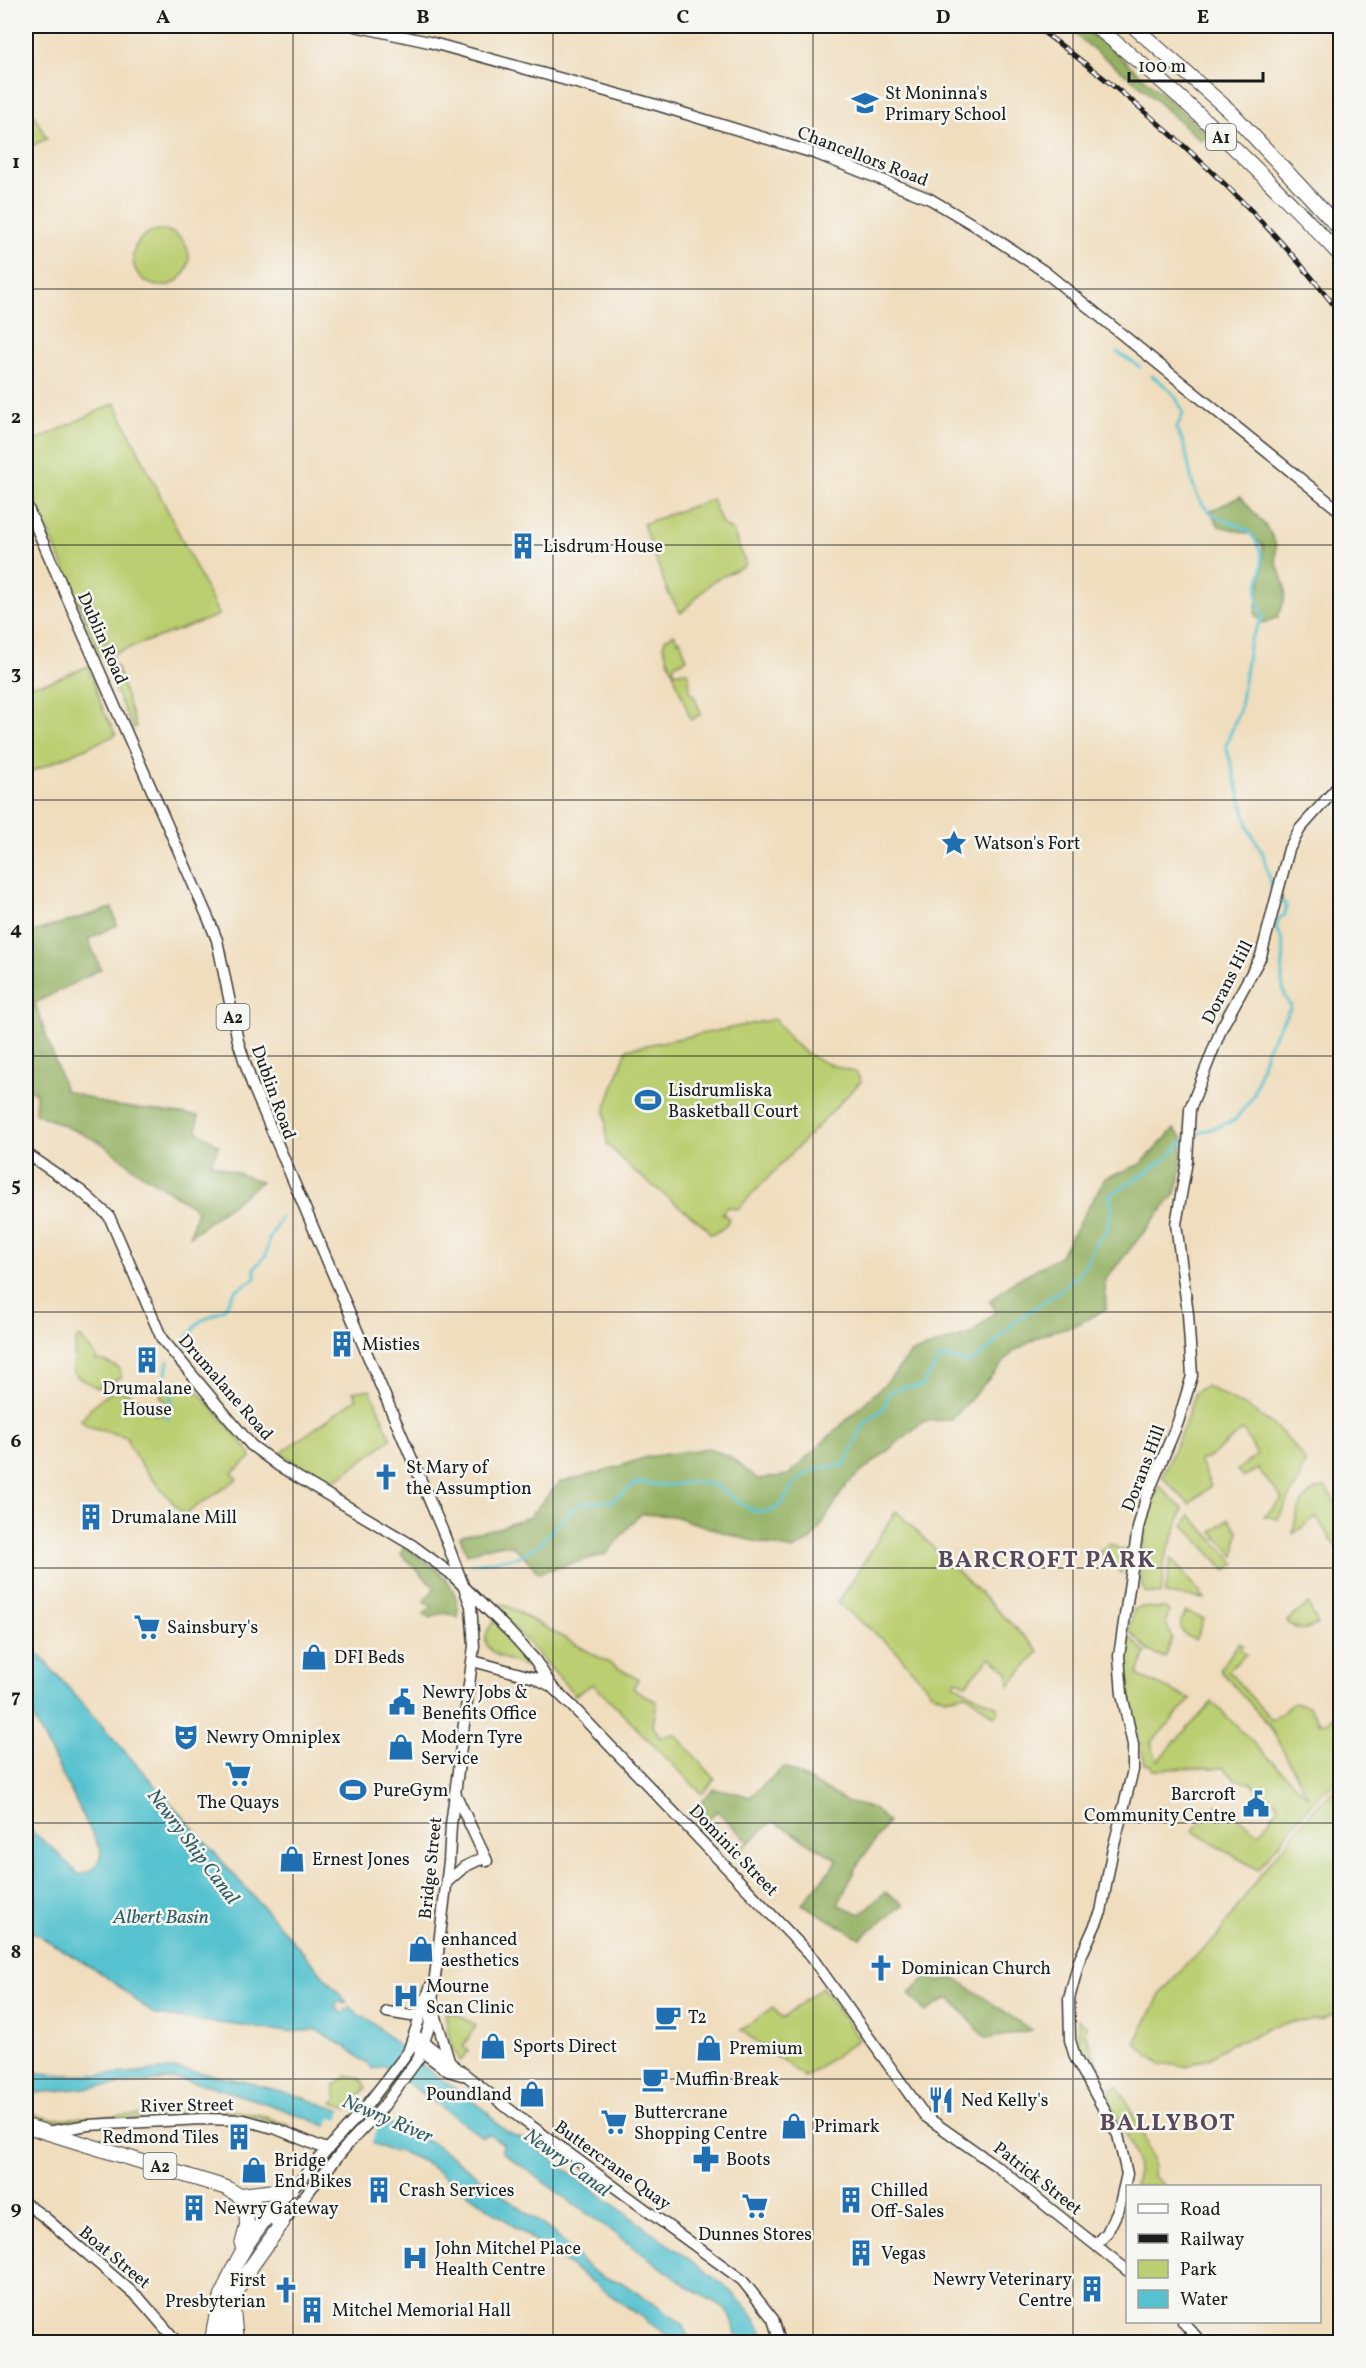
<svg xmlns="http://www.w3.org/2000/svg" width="1366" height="2368" font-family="Vollkorn,serif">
  <rect width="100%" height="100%" fill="#f6f6f2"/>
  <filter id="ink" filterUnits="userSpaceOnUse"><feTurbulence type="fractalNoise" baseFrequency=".0167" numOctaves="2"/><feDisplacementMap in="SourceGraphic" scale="12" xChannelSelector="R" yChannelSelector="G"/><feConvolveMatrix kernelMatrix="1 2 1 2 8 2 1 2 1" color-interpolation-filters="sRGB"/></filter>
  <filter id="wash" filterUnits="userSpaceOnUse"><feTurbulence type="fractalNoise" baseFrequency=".008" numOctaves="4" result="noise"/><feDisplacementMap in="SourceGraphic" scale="24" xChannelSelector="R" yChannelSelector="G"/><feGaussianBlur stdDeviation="1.35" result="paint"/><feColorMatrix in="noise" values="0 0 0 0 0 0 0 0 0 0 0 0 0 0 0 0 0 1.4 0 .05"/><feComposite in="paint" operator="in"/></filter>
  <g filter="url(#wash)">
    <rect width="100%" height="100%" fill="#f0ddbd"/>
    <g fill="#bbce71" stroke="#6c7546" stroke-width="1.5">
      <path d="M26,100L47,139L26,148Z"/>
      <circle cx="161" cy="258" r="28"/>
      <path d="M115,403L219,615L115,653L77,598L26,479V445Z"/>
      <path d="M712,499L722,524L733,531L746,565L713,581L681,613L668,593L643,524Z"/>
      <path d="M77,601L110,652L113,657L105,658L100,655Z"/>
      <path d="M674,634L678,641L680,640L687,659L674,665V673L685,671L689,674L690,693H693L701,714L691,720L663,646L665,639Z"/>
      <path d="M116,665L136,727L133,729L109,677Z"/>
      <path d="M88,666L104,712L116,735L26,774V686L52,681Z"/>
      <path d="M775,1019C802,1058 813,1059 857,1073L861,1081L738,1209L727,1207L722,1213L729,1218C727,1227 718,1233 710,1234L707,1228L634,1171L607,1144L605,1110L627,1049Z"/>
      <path d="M80,1337L97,1357L95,1361H104L119,1368L122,1377L97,1388L75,1375L73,1370L76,1340Z"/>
      <path d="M1205,1386C1244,1405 1283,1423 1305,1462L1298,1482L1278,1519L1264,1516L1283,1499L1258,1469L1243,1477L1237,1470L1257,1455L1243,1430L1211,1456L1199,1461L1211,1486L1189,1504L1162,1477L1185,1424L1195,1392Z"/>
      <path d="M185,1388L196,1389L249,1451L251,1458L232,1473L237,1479L184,1515C170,1498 129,1457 127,1437L88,1426L81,1420C107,1386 124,1380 154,1414L165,1415L167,1402L160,1396L163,1392Z"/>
      <path d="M370,1389L391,1439L329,1485L281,1453L357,1398L353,1392Z"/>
      <path d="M1159,1486L1183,1509L1165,1559L1161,1594L1146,1593C1130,1574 1151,1508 1159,1486Z"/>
      <path d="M1325,1488L1340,1508V1552L1316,1517L1293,1534C1295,1516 1303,1488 1325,1488Z"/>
      <path d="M896,1511L1039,1651L1009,1686L1008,1672L991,1657L966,1684L957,1680L953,1684L998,1707L999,1711L994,1716L967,1694L945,1698L931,1692L894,1649L838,1603Z"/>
      <path d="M1190,1515L1236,1564L1226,1571L1184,1525Z"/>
      <path d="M1229,1519L1238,1531L1235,1556L1212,1532Z"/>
      <path d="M1109,1544L1126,1551L1121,1573L1100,1551Z"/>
      <path d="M1171,1558L1205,1599L1165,1594Z"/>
      <path d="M503,1604L638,1679L633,1688L657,1702L653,1726L660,1737L675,1734L715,1779L702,1794L593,1684L575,1695L494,1606Z"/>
      <path d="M1308,1604L1318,1624C1307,1630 1296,1633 1287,1621Z"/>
      <path d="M1139,1607L1165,1608L1169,1611L1166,1622L1172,1639L1165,1658L1149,1651L1129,1630L1134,1610Z"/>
      <path d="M1186,1612L1204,1619L1195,1640C1181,1635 1176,1625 1186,1612Z"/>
      <path d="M494,1621L536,1668C528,1669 520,1665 513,1662C492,1655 475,1644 494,1621Z"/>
      <path d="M1127,1635L1146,1653L1137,1675L1191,1699L1151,1743L1157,1761L1212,1702L1309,1798L1269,1725L1220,1670L1239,1642L1243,1645L1240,1649L1246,1654L1228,1671L1272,1720L1294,1702L1309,1706L1319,1722L1325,1724L1340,1711V1778L1312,1802L1258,1870L1192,1831L1217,1804L1259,1833L1279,1807L1278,1804L1250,1782L1237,1780L1223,1768L1152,1769L1151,1765L1145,1764L1126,1684Z"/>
      <path d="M1340,1785V2011L1321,2020L1298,2021L1267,2028L1251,2038L1230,2044L1211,2057L1186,2066L1161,2064L1135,2043L1160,1995L1186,1964L1216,1938L1260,1875L1314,1809Z"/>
      <path d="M822,1987L859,2039L805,2077L741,2030L773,2007L782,2019Z"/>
      <path d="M445,2012L457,2014L476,2026L463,2047L469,2051L460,2061L450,2042Z"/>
      <path d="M1078,2019L1086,2026L1085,2033L1102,2074L1099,2075L1091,2073C1082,2056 1077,2038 1078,2019Z"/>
      <path d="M347,2076C357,2076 363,2078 366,2088L348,2109L333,2104L337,2099L334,2086Z"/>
      <path d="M1118,2086C1129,2107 1157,2154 1153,2176L1165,2186H1135C1144,2156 1121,2125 1107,2099L1111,2089Z"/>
      <path d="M229,2110L261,2115L289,2126L288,2128L260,2118L227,2114L52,2124L37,2123L26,2117V2113L52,2119Z"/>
    </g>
    <g fill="#94b163" stroke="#586640" stroke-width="1.5">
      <path d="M1064,26H1080L1108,46L1209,136L1201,141L1138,84Z"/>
      <path d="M1241,496C1251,513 1271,526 1276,546C1277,552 1275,558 1277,564C1286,590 1290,589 1278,617L1264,623L1255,615C1257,589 1266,574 1263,546L1251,534L1219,526L1210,511Z"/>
      <path d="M112,908L117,925L88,939L101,969L35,1003L65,1090L109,1105L198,1116L197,1131L219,1145L211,1163L261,1182L190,1236L197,1209L140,1173L100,1142L35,1113L36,1093L26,1088V934Z"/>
      <path d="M1174,1129L1183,1138L1180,1179L1175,1194L1105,1280L1106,1309L1076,1325L1046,1333L1014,1351L952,1420L924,1421L847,1484L812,1540L793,1550L741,1538L673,1516L640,1514L606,1554L538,1573C511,1537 508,1541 467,1554L460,1536L498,1528L529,1517L560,1482L605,1471L647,1457L709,1448L730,1457L758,1479L788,1475L888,1381L911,1353L972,1333L996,1311L989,1301L1018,1279L1060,1256L1105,1178L1141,1164Z"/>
      <path d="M404,1546C431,1564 461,1582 458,1618C447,1612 441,1612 431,1618L423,1614L432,1607L424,1601L435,1588L401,1554Z"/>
      <path d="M784,1767L850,1803L875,1809L888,1822L856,1867L838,1905L861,1914L885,1892L904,1904L860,1938L802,1904L838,1860L773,1821L734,1856L749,1842L717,1811L706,1821L693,1811L713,1789L730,1791L750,1797Z"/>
      <path d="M928,1975L939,1982L954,1977L1031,2030L986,2039L950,1997L925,2012L909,1994Z"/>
    </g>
    <g fill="#56c2cf" stroke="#396f76" stroke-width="1.5">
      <path d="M26,1640L347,2002L344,2004L340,2001L335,2006L342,2014L350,2006L362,2018L364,2016L424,2067L488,2112C495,2124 508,2135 522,2138L723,2284C741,2301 759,2319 766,2342H739L727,2309L690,2288L502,2152L503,2144L489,2134L482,2137L384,2066L373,2069L346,2047L316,2030L289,2032L155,2015L102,1974L33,1932L26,1924V1827L55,1850L78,1874C90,1875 101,1862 101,1851L26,1703Z"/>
      <path d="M177,2069C247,2079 315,2099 380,2126L384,2121L436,2145L556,2235L591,2270L604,2278L621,2282L683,2324L689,2338L695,2337L697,2342H673L668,2336L424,2162L397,2150L395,2152L274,2106L211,2086L175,2079L26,2094V2071C74,2080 128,2072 177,2069Z"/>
    </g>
    <path fill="#f0ddbd" d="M342,2108L379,2122L385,2119L375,2132L371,2147L327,2129L331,2118L338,2120Z"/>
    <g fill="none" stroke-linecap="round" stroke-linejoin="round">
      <g stroke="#56c2cf" stroke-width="3">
        <path d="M1117,352L1140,367"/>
        <path d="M1152,376C1168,387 1178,396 1183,414L1176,429C1191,449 1186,480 1201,502C1219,530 1251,514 1261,554C1265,568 1257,580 1257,595C1257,602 1261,610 1263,617L1250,640L1240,708L1226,746L1249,829L1263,854L1272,888"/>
        <path d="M1192,1136L1235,1120L1253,1096L1267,1048L1291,1007C1270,974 1295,955 1276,929L1279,918L1285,915L1286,906L1282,900"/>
        <path d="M179,1349L199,1322L224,1309L235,1291L255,1278V1267L266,1255L269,1239L281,1217"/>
        <path d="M166,1374L168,1361"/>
        <path d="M167,1419L172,1405L170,1388"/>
        <path d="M473,1564L518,1557L538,1546L564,1517L582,1503L612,1501L636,1483C647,1483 661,1486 672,1485C686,1483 699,1480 713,1485C730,1492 749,1517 770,1511C785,1506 785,1494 794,1484C806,1471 827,1464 844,1466L865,1423L884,1408L889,1392L904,1387H921L941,1357L969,1363L988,1350L1014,1322L1061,1290L1084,1269L1095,1244L1106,1233L1112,1209L1109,1196L1162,1162L1186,1139"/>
      </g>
    </g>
  </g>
  <g filter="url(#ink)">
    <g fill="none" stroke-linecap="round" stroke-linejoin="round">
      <g stroke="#3c3934" stroke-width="13">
        <g id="secondary">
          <path d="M355,26L429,42L660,106L817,154L930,199L979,228L1045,272L1340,511"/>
          <path d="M26,1153L81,1191L109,1216L162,1339L251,1445L279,1466L412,1545L450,1573L508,1630L535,1660L551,1685"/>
          <path d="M473,1661L535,1678L551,1686L571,1705L810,1955L925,2116L999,2168L1128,2271"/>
          <path d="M47,2132L88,2125L202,2119L244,2120L277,2129L326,2149"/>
          <path d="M26,2204L43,2216L140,2299L177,2342"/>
          <path d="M1096,2245L1107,2233L1119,2208L1127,2174L1118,2135L1075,2057L1070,2040L1069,1999L1079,1961L1101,1912L1112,1853L1133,1770V1745L1122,1694L1119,1656L1138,1528L1146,1498L1178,1422L1192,1376L1188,1314L1176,1224L1187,1161L1190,1109L1222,1027L1261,956L1289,849L1300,829L1340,784"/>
          <path d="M1183,2322L1201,2342"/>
        </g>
      </g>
      <g stroke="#3c3934" stroke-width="13">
        <g id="primary">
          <path d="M26,504L209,920L217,940L238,1041L252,1084L443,1532L471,1606L474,1646L451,1825L449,1861L429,2027L418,2059L383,2107L349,2143L282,2223"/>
          <path d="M455,1793L487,1861"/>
          <path d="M447,1882L464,1867L483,1858"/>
          <path d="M433,2007L449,2061"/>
          <path d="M387,2012L411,2016L422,2013"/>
          <path d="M415,2035L519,2117L742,2280L773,2319L780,2342"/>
          <path d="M417,2048L448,2071L462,2075"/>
          <path d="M270,2213L364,2109L408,2052L431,1985"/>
        </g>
      </g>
      <g stroke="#3c3934" stroke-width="16">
        <g id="highway">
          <path d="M1095,26C1183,95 1264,174 1340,255"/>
          <path d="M1133,26L1231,112L1340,229"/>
          <path d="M26,2126L227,2188L282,2223"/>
          <path d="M241,2195L291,2189"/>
          <path d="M242,2245L247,2226L246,2198"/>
          <path d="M233,2309L236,2342"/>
          <path d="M212,2342C217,2294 239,2250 270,2213"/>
          <path d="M224,2342V2320L243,2278L282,2223"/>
        </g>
      </g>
      <use href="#secondary" stroke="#fff" stroke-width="10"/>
      <use href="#primary" stroke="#fff" stroke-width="10"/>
      <use href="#highway" stroke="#fff" stroke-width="14"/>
      <g stroke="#1c1c1c" stroke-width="5">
        <path id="rail" d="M1035,26C1148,108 1255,202 1340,313"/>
      </g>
      <use href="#rail" stroke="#f6f6f2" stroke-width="3" stroke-dasharray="9" stroke-linecap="butt"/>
    </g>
  </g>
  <path fill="none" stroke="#1c1c1c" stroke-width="1.5" stroke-opacity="0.55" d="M293,26V2342M553,26V2342M813,26V2342M1073,26V2342M26,289H1340M26,545H1340M26,800H1340M26,1056H1340M26,1312H1340M26,1568H1340M26,1823H1340M26,2079H1340"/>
  <defs>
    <g id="school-bare" transform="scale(2.07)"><path d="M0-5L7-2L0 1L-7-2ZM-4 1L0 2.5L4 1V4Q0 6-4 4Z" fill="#1f6fb2" stroke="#f6f6f2" stroke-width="2.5" paint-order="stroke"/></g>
    <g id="building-bare" transform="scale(2.07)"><path d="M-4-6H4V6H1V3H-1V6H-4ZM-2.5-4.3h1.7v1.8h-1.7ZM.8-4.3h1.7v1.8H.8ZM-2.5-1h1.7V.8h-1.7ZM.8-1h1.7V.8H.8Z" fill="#1f6fb2" stroke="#f6f6f2" stroke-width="2.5" paint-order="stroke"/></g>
    <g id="sight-bare" transform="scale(2.07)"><path d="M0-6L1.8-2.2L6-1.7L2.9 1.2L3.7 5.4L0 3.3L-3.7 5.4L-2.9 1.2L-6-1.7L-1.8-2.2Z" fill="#1f6fb2" stroke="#f6f6f2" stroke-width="2.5" paint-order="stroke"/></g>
    <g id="stadium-bare" transform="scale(2.07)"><path d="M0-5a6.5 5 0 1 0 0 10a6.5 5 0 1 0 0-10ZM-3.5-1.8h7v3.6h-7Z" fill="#1f6fb2" stroke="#f6f6f2" stroke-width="2.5" paint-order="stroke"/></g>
    <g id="church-bare" transform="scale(2.07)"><path d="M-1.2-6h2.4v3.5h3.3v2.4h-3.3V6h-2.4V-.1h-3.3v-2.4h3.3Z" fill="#1f6fb2" stroke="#f6f6f2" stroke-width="2.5" paint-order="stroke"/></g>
    <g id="supermarket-bare" transform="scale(2.07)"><path d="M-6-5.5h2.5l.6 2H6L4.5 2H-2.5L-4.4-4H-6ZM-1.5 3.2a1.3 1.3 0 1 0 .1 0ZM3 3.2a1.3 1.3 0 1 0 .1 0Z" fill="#1f6fb2" stroke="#f6f6f2" stroke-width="2.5" paint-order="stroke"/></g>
    <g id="shop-bare" transform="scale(2.07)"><path d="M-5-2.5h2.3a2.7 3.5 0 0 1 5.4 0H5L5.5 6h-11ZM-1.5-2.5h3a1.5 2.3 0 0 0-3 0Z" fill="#1f6fb2" stroke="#f6f6f2" stroke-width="2.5" paint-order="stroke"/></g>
    <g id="civic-bare" transform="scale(2.07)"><path d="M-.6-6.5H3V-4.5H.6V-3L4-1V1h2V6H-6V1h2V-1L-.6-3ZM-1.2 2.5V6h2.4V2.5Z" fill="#1f6fb2" stroke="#f6f6f2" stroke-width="2.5" paint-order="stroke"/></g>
    <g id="theatre-bare" transform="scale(2.07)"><path d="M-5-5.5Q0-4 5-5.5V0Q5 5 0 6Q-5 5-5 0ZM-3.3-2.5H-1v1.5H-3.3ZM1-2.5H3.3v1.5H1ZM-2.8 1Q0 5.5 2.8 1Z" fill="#1f6fb2" stroke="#f6f6f2" stroke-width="2.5" paint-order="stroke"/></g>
    <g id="hospital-bare" transform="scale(2.07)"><path d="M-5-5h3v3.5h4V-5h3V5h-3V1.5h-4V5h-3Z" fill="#1f6fb2" stroke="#f6f6f2" stroke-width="2.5" paint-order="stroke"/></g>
    <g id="cafe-bare" transform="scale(2.07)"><path d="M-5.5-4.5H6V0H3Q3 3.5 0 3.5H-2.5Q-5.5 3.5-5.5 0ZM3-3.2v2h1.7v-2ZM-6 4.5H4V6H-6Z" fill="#1f6fb2" stroke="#f6f6f2" stroke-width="2.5" paint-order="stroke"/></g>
    <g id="restaurant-bare" transform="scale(2.07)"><path d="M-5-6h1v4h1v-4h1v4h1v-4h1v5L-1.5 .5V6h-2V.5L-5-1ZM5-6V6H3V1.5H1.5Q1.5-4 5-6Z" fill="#1f6fb2" stroke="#f6f6f2" stroke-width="2.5" paint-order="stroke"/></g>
    <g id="pharmacy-bare" transform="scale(2.07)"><path d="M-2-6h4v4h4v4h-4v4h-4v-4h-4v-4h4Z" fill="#1f6fb2" stroke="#f6f6f2" stroke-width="2.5" paint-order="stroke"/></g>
  </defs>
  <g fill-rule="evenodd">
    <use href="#school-bare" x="865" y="103"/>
    <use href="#building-bare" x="523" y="546"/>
    <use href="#sight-bare" x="954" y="843"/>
    <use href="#stadium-bare" x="648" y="1100"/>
    <use href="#building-bare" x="342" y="1344"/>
    <use href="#building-bare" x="147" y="1360"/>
    <use href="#church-bare" x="386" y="1477"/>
    <use href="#building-bare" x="91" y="1517"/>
    <use href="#supermarket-bare" x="147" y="1627"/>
    <use href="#shop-bare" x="314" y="1657"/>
    <use href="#civic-bare" x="402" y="1702"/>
    <use href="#theatre-bare" x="186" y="1737"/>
    <use href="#shop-bare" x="401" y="1747"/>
    <use href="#supermarket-bare" x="238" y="1774"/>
    <use href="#stadium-bare" x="353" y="1790"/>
    <use href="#civic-bare" x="1256" y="1804"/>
    <use href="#shop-bare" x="292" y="1859"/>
    <use href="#shop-bare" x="421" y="1949"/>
    <use href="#church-bare" x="881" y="1968"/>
    <use href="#hospital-bare" x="406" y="1996"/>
    <use href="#cafe-bare" x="668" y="2017"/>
    <use href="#shop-bare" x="493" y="2046"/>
    <use href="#shop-bare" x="709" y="2048"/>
    <use href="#cafe-bare" x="655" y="2079"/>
    <use href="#shop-bare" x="532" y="2094"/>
    <use href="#restaurant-bare" x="941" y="2100"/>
    <use href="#supermarket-bare" x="614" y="2122"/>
    <use href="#shop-bare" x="794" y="2126"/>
    <use href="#building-bare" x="239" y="2137"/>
    <use href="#pharmacy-bare" x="706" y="2159"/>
    <use href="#shop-bare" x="254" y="2170"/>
    <use href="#building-bare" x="379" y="2190"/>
    <use href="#building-bare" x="851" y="2200"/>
    <use href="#supermarket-bare" x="755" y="2206"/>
    <use href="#building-bare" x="194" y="2208"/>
    <use href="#building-bare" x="861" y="2253"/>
    <use href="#hospital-bare" x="415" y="2258"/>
    <use href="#building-bare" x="1092" y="2289"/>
    <use href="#church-bare" x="286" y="2290"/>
    <use href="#building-bare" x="312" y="2310"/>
  </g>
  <g text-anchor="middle" stroke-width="5" stroke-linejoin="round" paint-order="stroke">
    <g fill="#f6f6f2" stroke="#5d5d5c" stroke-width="1.5">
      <rect x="1206" y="124" width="30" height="26" rx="4.5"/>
      <rect x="216.5" y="1004" width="33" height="26" rx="4.5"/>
      <rect x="143.5" y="2153" width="33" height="26" rx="4.5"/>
    </g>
    <g font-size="16" font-weight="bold" fill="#1c1c1c">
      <text x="1221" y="143">A1</text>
      <text x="233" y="1023">A2</text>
      <text x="160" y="2172">A2</text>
    </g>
    <g font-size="18" fill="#1c1c1c" stroke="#f6f6f2" text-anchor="start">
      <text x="885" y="99">St Moninna's<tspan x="885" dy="21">Primary School</tspan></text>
      <text x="543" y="552">Lisdrum House</text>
      <text x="974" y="849">Watson's Fort</text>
      <text x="668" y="1096">Lisdrumliska<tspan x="668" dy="21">Basketball Court</tspan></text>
      <text x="362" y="1350">Misties</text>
      <text x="147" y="1394" text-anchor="middle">Drumalane<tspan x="147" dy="21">House</tspan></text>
      <text x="406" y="1473">St Mary of<tspan x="406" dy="21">the Assumption</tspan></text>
      <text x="111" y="1523">Drumalane Mill</text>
      <text x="167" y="1633">Sainsbury's</text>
      <text x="334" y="1663">DFI Beds</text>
      <text x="422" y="1698">Newry Jobs &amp;<tspan x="422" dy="21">Benefits Office</tspan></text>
      <text x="206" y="1743">Newry Omniplex</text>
      <text x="421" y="1743">Modern Tyre<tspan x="421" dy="21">Service</tspan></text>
      <text x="373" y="1796">PureGym</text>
      <text x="1236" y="1800" text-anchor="end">Barcroft<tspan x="1236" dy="21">Community Centre</tspan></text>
      <text x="238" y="1808" text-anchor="middle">The Quays</text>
      <text x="312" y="1865">Ernest Jones</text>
      <text x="441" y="1945">enhanced<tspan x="441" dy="21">aesthetics</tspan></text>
      <text x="901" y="1974">Dominican Church</text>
      <text x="426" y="1992">Mourne<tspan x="426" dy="21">Scan Clinic</tspan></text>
      <text x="688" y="2023">T2</text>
      <text x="513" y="2052">Sports Direct</text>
      <text x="729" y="2054">Premium</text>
      <text x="675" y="2085">Muffin Break</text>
      <text x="512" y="2100" text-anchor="end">Poundland</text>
      <text x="961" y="2106">Ned Kelly's</text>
      <text x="634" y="2118">Buttercrane<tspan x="634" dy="21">Shopping Centre</tspan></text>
      <text x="814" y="2132">Primark</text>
      <text x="219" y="2143" text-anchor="end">Redmond Tiles</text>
      <text x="726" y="2165">Boots</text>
      <text x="274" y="2166">Bridge<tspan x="274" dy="21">End Bikes</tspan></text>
      <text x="399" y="2196">Crash Services</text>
      <text x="871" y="2196">Chilled<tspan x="871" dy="21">Off-Sales</tspan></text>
      <text x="214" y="2214">Newry Gateway</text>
      <text x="755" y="2240" text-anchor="middle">Dunnes Stores</text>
      <text x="435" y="2254">John Mitchel Place<tspan x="435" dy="21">Health Centre</tspan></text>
      <text x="881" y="2259">Vegas</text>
      <text x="1072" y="2285" text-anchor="end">Newry Veterinary<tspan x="1072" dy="21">Centre</tspan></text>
      <text x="266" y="2286" text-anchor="end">First<tspan x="266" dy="21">Presbyterian</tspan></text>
      <text x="332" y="2316">Mitchel Memorial Hall</text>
    </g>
    <g font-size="18" fill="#1c1c1c" stroke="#f6f6f2">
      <text transform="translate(863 156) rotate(21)" y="6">Chancellors Road</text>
      <text transform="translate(103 638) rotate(66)" y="6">Dublin Road</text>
      <text transform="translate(1227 982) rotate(-63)" y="6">Dorans Hill</text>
      <text transform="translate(274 1092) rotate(70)" y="6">Dublin Road</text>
      <text transform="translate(226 1387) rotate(49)" y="6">Drumalane Road</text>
      <text transform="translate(1143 1468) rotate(-69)" y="6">Dorans Hill</text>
      <text transform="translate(734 1850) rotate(46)" y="6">Dominic Street</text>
      <text transform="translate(430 1868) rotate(-84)" y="6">Bridge Street</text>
      <text transform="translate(187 2105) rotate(-1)" y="6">River Street</text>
      <text transform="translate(613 2165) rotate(36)" y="6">Buttercrane Quay</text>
      <text transform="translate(1038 2178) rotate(38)" y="6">Patrick Street</text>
      <text transform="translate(115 2257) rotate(40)" y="6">Boat Street</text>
    </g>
    <g font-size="20" font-style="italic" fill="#335e64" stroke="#f6f6f2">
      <text transform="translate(194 1846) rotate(53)" y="7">Newry Ship Canal</text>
      <text x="161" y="1923">Albert Basin</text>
      <text transform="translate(388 2118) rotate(23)" y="7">Newry River</text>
      <text transform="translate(568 2162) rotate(36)" y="7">Newry Canal</text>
    </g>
    <g font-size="24" font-weight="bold" letter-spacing="1.5" fill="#594958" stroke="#f6f6f2">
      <text x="1047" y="1567">BARCROFT PARK</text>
      <text x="1168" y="2130">BALLYBOT</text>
    </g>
  </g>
  <rect width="1366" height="2368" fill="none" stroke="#f6f6f2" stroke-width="66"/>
  <rect x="1126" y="2185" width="195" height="138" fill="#f6f6f2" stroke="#9f9f9c" stroke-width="1.5"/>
  <rect x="1138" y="2204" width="30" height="9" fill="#ffffff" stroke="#9f9f9c" stroke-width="1.5"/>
  <text x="1180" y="2215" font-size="18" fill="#1c1c1c">Road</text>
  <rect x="1138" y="2234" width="30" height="9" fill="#1c1c1c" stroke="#9f9f9c" stroke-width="1.5"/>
  <text x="1180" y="2245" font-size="18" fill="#1c1c1c">Railway</text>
  <rect x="1138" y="2260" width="30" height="18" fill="#bbce71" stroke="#9f9f9c" stroke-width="1.5"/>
  <text x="1180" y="2275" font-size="18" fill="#1c1c1c">Park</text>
  <rect x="1138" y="2290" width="30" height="18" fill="#56c2cf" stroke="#9f9f9c" stroke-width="1.5"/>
  <text x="1180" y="2305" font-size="18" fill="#1c1c1c">Water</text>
  <path d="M1129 72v9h134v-9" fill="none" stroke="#1c1c1c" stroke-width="3"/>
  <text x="1138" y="72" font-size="18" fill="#1c1c1c" stroke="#f6f6f2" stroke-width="4.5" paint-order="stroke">100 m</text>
  <rect x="33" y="33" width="1300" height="2302" fill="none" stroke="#1c1c1c" stroke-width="2"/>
  <g font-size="20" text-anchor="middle" font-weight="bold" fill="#1c1c1c">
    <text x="163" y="23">A</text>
    <text x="423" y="23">B</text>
    <text x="683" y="23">C</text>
    <text x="943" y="23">D</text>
    <text x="1203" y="23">E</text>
    <text x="16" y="168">1</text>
    <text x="16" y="423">2</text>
    <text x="16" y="679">3</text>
    <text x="16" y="935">4</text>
    <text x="16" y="1191">5</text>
    <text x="16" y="1447">6</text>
    <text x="16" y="1702">7</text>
    <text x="16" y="1958">8</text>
    <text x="16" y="2214">9</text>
  </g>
</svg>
